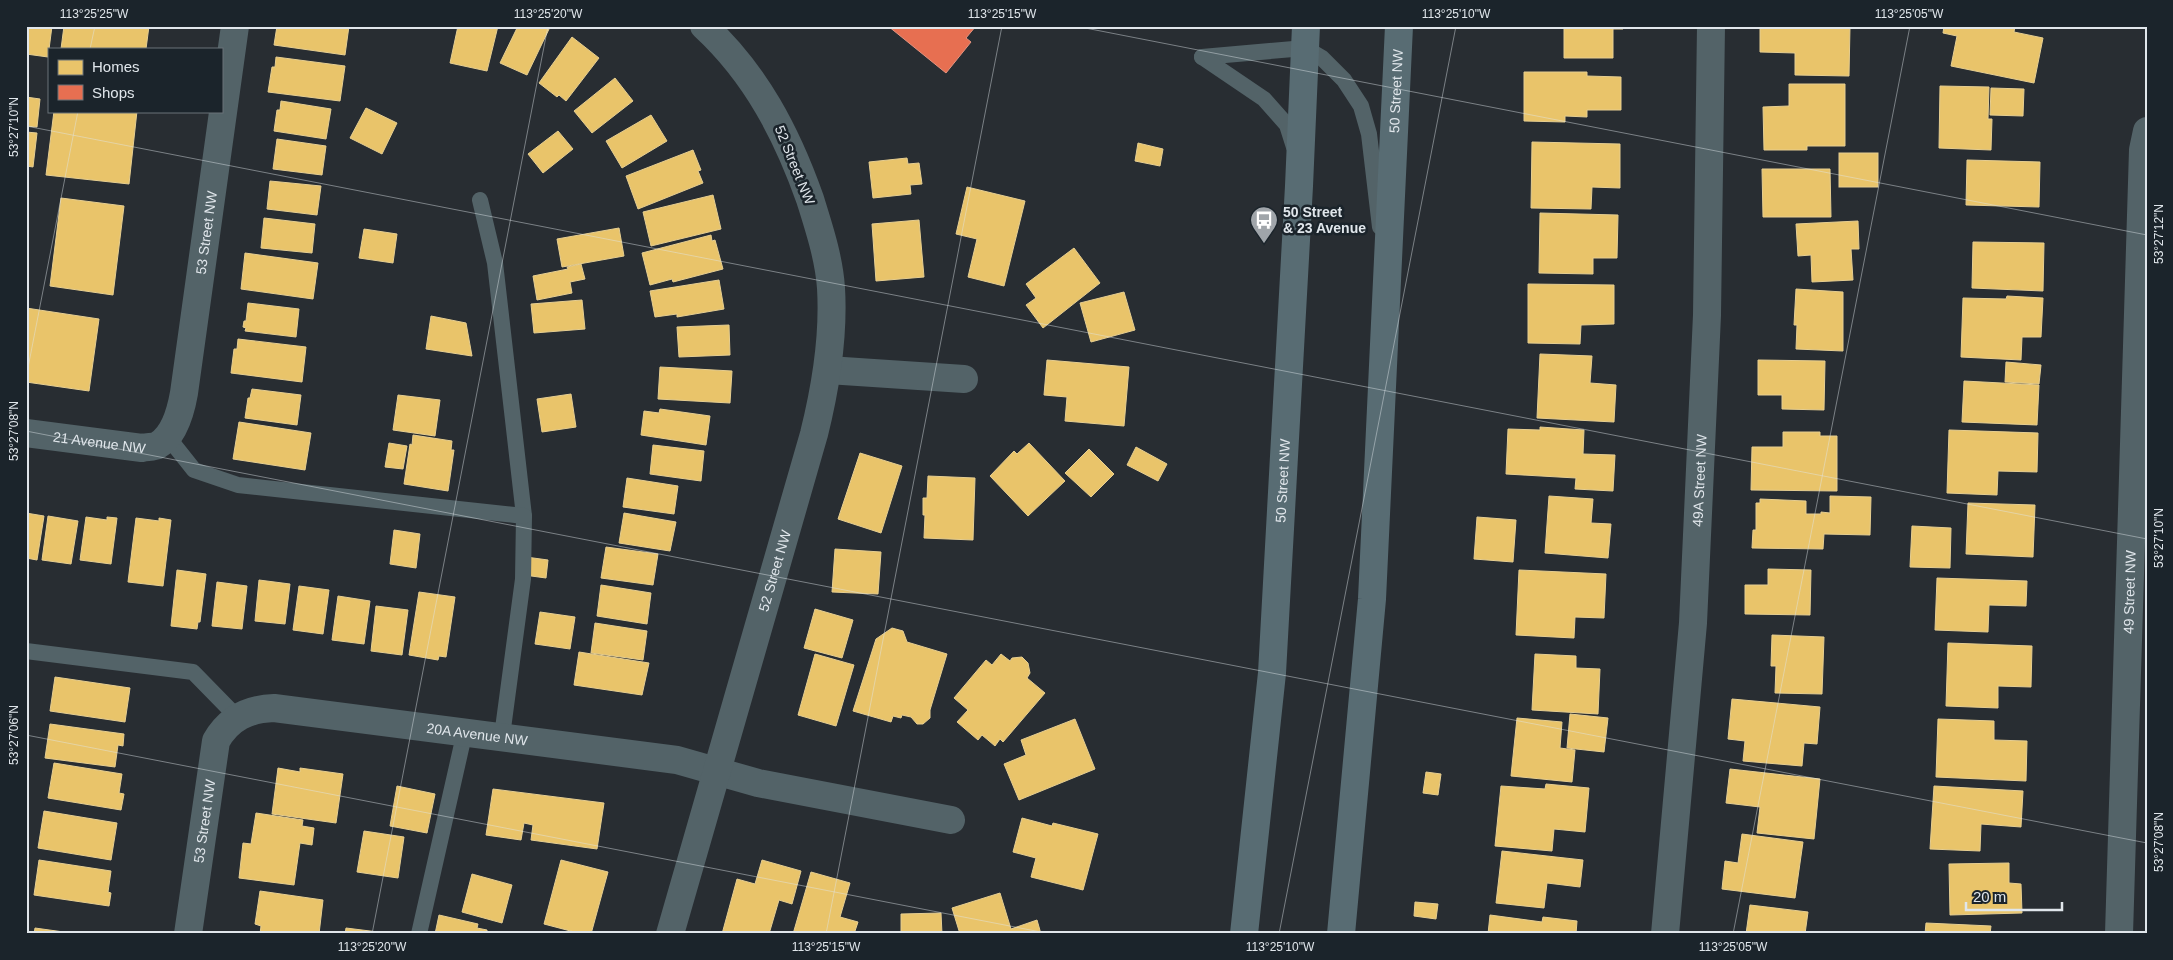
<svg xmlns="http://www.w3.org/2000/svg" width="2173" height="960" font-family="Arial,sans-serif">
  <rect width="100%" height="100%" fill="#282d32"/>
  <g fill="#e9c46a" stroke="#e6ce91">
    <path d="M26,26H52L48,57L26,54Z"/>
    <path d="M64,26H149L146,49H61Z"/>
    <path d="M277,26H349L345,55L274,45Z"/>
    <path d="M458,26H498L487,71L450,63Z"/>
    <path d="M518,26L550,27L527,75L500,63Z"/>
    <path d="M1564,26H1623V29H1613V58H1564Z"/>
    <path d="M1760,26H1850L1849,76L1795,75V53L1760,52Z"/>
    <path d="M1944,26H2015L2014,32L2043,38L2034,83L1951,66L1957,36L1943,33Z"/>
    <path d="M572,37L599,58L566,101L559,95L557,97L539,83Z"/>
    <path d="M276,57L345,66L340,101L268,92L272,67H275Z"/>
    <path d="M1524,72H1587V76L1621,77V110H1587V117L1565,116V122L1524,121Z"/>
    <path d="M615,78L633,101L592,133L574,111Z"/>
    <path d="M1789,84H1845V146H1807V150H1764L1763,107L1789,106Z"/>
    <path d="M1940,86L1989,87L1988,119H1992L1991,150L1939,148Z"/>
    <path d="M1991,88L2024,89L2023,116L1990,115Z"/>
    <path d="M26,97L40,99L37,127L26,126Z"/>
    <path d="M281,101L331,109L326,139L274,131L277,110H280Z"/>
    <path d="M366,108L397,123L382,154L350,138Z"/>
    <path d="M54,111H137L129,184L46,175Z"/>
    <path d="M651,115L667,141L622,168L606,141Z"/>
    <path d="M558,131L573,149L543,173L528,154Z"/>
    <path d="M26,132L37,133L33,167L26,166Z"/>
    <path d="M277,139L326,146L322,175L273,169Z"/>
    <path d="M1532,142L1620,144V188L1592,187L1591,209L1531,208Z"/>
    <path d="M1138,143L1163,149L1160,166L1135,161Z"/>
    <path d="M693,150L701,170L698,171L703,183L638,209L626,176Z"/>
    <rect x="1839" y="153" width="39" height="34"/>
    <path d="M907,158L908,164L919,163L922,184L910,185L911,194L873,198L869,162Z"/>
    <path d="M1967,160L2040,162L2039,207L1966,205Z"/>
    <path d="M1762,169H1830L1831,217H1763Z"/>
    <path d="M270,181L321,186L317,215L267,209Z"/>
    <path d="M967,187L1025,201L1004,286L968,277L977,239L956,234Z"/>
    <path d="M713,195L721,229L651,246L643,212Z"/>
    <path d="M61,198L124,206L113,295L50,286Z"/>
    <path d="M1540,213L1618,215L1617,258H1593V274L1539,273Z"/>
    <path d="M264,218L315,224L312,253L261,248Z"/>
    <path d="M919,220L924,277L876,281L872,224Z"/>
    <path d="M1858,221L1859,249H1851L1853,280L1812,282L1811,255L1798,256L1796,224Z"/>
    <path d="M619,228L624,256L562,267L557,239Z"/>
    <path d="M364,229L397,234L393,263L359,258Z"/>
    <path d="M711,235L712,241L715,240L723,269L673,282L672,279L650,285L642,253Z"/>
    <path d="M1973,242L2044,243L2043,291L1972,288Z"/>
    <path d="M1074,248L1100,283L1043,328L1026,305L1036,298L1026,284Z"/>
    <path d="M245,253L318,263L313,299L241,289Z"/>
    <path d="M581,264L585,279L570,282L572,293L537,300L533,276L568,269L567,267Z"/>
    <path d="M719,280L724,309L677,317V314L655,317L650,291Z"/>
    <path d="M1528,284L1614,285V324L1581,325L1580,344L1528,343Z"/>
    <path d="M1796,289L1843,292V351L1796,349L1797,325H1794Z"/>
    <path d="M1124,292L1135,330L1091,342L1080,303Z"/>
    <path d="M2007,296L2043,298L2041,337H2022L2021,360L1961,357L1963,298L2006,299Z"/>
    <path d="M582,300L585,329L534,333L531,304Z"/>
    <path d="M248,303L299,309L296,337L245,331L246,328L243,327L244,321H246Z"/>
    <path d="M26,308L99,319L89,391L26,382Z"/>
    <path d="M431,316L466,323L472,356L426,349Z"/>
    <path d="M729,325L730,355L679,357L677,327Z"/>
    <path d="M238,339L306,347L302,382L231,373L234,349H237Z"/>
    <path d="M1540,354L1592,356L1590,383L1616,385L1614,422L1537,418Z"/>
    <path d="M1047,360L1129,367L1124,426L1065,421L1067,397L1044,395Z"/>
    <path d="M1758,360L1825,361L1824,410L1782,409V395H1758Z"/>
    <path d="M2006,362L2041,365L2039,384L2005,382Z"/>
    <path d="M660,367L732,371L730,403L658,399Z"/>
    <path d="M1964,381L2039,385L2037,425L1962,422Z"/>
    <path d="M252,389L301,395L297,425L245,418L248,398H250Z"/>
    <path d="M571,394L576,427L542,432L537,399Z"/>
    <path d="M398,395L440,400L435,436L393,430Z"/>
    <path d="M660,409L710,416L706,445L641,435L644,411L659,413Z"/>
    <path d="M239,422L311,433L305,470L233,459Z"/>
    <path d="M1540,427L1584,430L1583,454L1615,455L1613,491L1575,489L1576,478L1506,474L1508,429L1540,430Z"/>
    <path d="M1949,430L2038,433L2037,472L1998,471L1997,495L1947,493Z"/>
    <path d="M1783,432H1820V436H1837V491L1751,490L1752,447H1783Z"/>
    <path d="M413,435L452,441L451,450H454L448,491L404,484L410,444L412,445Z"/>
    <path d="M389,443L407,446L403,469L385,467Z"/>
    <path d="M1029,443L1065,481L1028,516L990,476L1014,451L1017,454Z"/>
    <path d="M653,445L704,451L701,481L650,474Z"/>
    <path d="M1136,447L1167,464L1158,481L1127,465Z"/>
    <path d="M1089,449L1114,474L1091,497L1065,473Z"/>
    <path d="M860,453L902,466L881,533L838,519Z"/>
    <path d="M928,476L975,478L973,540L924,538L925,515H923V498H927Z"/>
    <path d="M627,478L678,486L674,514L623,507Z"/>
    <path d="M1549,496L1593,499L1591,523L1611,524L1608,558L1545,553Z"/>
    <path d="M1830,496L1871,497L1870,535L1824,534L1823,549L1752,548L1753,530H1756V503H1760V499L1806,501V514H1821V512L1830,513Z"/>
    <path d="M1968,503L2035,505L2033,557L1966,554Z"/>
    <path d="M26,513L44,516L37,560L26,558Z"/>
    <path d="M624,513L676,522L670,551L619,543Z"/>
    <path d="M48,516L78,521L71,564L42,560Z"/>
    <path d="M86,517L107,520V517L117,518L111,564L80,560Z"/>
    <path d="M1477,517L1516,520L1513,562L1474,559Z"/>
    <path d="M136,518L159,521V518L171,520L163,586L128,582Z"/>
    <path d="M1912,526L1951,528L1950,568L1910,567Z"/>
    <path d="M394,530L420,534L416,568L390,564Z"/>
    <path d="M606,547L658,554L653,585L601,578Z"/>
    <path d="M835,549L881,552L878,594L832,592Z"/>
    <path d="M526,557L548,560L546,578L524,575Z"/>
    <path d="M1768,569L1811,570L1810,615L1745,614V585H1768Z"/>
    <path d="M177,570L206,574L200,622H198L197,629L171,626Z"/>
    <path d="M1519,570L1606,574L1604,618L1575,617L1574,638L1516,635Z"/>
    <path d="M1937,578L2027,581L2026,606L1989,605L1988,632L1935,630Z"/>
    <path d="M259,580L290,584L285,624L255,621Z"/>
    <path d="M217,582L247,586L242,629L212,626Z"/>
    <path d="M601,585L651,593L647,624L597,616Z"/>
    <path d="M299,586L329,590L323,634L293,630Z"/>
    <path d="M419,592L455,597L446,657L439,656L438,660L409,655Z"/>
    <path d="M338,596L370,601L364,644L332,640Z"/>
    <path d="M376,606L408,610L402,655L371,651Z"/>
    <path d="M815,609L853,620L842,658L804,648Z"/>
    <path d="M540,612L575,617L570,649L535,644Z"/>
    <path d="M595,623L647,631L643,660L591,653Z"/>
    <path d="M892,628L903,631L907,642L947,654L930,710V718L923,724H917L911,717L902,715L901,718L893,716L891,722L853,711L876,639Z"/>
    <path d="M1772,635L1824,637L1822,694L1775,693L1776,666H1771Z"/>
    <path d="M1948,643L2032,646L2031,687L1998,686V708L1946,706Z"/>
    <path d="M579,652L649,663L642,695L574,685Z"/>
    <path d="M815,654L854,665L836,726L798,715Z"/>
    <path d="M1001,654L1010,661L1012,658L1022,657L1028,663L1030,673L1027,678L1045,693L1003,742L1000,739L995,746L982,735L978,740L957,722L968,710L954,698L986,660L992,665Z"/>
    <path d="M1535,654L1576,656V668L1600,669L1598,714L1532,710Z"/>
    <path d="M55,677L130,688L125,722L50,711Z"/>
    <path d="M1732,699L1820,707L1817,744L1804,743L1802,766L1743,761L1745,741L1728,739Z"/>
    <path d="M1570,714L1608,718L1604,752L1567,748Z"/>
    <path d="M1517,718L1562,722L1560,748L1575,750L1572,782L1511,776Z"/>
    <path d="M1075,719L1095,769L1019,800L1004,764L1026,755L1021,740Z"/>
    <path d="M1938,719L1994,721V740L2027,741L2026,781L1936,777Z"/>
    <path d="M50,724L124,734L123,746L118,745L115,767L45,758Z"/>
    <path d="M54,763L122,774L119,793L124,794L121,810L48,798Z"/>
    <path d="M278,768L300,772V768L343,774L336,823L272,814Z"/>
    <path d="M1730,769L1820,779L1814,839L1757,833L1760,807L1726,803Z"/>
    <path d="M1426,772L1441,774L1438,795L1423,793Z"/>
    <path d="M1546,784L1589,788L1585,832L1554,829L1552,851L1495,846L1501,786L1545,789Z"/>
    <path d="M397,786L435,794L427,833L390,826Z"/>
    <path d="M1934,786L2023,791L2021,827L1981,824L1980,851L1930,849Z"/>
    <path d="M493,789L604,803L597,849L531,840L533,825L524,823L521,840L486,835Z"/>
    <path d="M44,811L117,823L111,860L38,848Z"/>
    <path d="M256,813L303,820L302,826L314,828L312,845L300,843L294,885L239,878L243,843L251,844Z"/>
    <path d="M1022,818L1052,826L1053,823L1098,834L1083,890L1031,877L1036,858L1013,852Z"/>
    <path d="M364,831L404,837L398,878L357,872Z"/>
    <path d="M1742,834L1803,842L1795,898L1722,889L1725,861L1738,863Z"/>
    <path d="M1502,851L1583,860L1580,887L1547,883L1544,908L1496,903Z"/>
    <path d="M39,860L111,871L108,892L111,893L109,906L34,895Z"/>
    <path d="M561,860L608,872L591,934H582L544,924Z"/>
    <path d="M762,860L801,871L792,904L779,900L769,934H722L737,879L755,884Z"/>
    <path d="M2009,863V883L2021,884L2022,913L1950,915L1949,864Z"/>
    <path d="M811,872L850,883L840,917L858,922L854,934H793Z"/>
    <path d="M472,874L512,885L502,923L462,912Z"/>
    <path d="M260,891L323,900L319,934H260L261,926L255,924Z"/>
    <path d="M1000,893L1011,929L1037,920L1041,934H960L952,908Z"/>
    <path d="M1415,902L1438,904L1436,919L1414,916Z"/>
    <path d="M1750,905L1808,912L1805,934H1746Z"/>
    <path d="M941,913L942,934H901V914Z"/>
    <path d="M439,915L478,924L477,928L487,930V934H435Z"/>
    <path d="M1490,915L1542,922L1543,917L1577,921L1576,934H1488Z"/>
    <path d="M1926,923L1991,926L1990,934H1925Z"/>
    <path d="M35,928L78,934H34Z"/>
    <path d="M346,928L386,933L345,934Z"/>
  </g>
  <path fill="#e76f51" stroke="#e5937f" d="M888,26H976L966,38L971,42L946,73Z"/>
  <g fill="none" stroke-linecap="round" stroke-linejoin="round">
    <g stroke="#536368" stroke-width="16">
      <path d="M1202,57L1305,48L1322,58L1344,80L1361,106L1369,134L1380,227"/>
      <path d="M1202,57L1264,99L1287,125L1294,147"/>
      <path d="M480,200L495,263L524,516L523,579L502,736"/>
      <path d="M167,436L194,470L238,485L524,516"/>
      <path d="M26,651L193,672L237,717"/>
      <path d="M419,934L465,731"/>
    </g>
    <g stroke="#536368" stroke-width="28">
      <path d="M828,370L964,379"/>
      <path id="s1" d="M26,433L142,448C147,447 154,447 158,445C175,435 181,410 184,393L235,26"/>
      <path id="s2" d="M188,934L216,741C229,718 248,709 274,708L677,760L758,783L951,820"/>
      <path id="s3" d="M670,934L814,434C826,386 834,338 831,288C829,258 819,228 810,199C787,134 756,74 704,26"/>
      <path id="s4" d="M1665,934L1693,623L1707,315L1711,26"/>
      <path id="s5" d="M2119,934L2143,150L2147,131"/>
    </g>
    <g stroke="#586c73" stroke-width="28">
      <path id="s6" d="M1244,934L1272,673L1299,186L1306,26"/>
      <path id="s7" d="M1341,934L1372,599L1399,26"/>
    </g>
  </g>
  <path fill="none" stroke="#e0e6eb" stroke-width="1" stroke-opacity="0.45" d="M1075,26L2147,235M90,49L95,26M26,126L2147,539M26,378L78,111M26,431L2147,843M26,735L1051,934M372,934L548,26M826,934L1002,26M1279,934L1456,26M1733,934L1910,26"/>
  <defs>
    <g id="bus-pin" transform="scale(1.4375)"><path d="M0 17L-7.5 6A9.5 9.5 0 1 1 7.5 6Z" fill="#a0a5aa" stroke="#1b242b"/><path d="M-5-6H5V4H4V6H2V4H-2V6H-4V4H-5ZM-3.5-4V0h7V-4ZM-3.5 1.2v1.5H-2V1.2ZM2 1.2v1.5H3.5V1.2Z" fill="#fff"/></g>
  </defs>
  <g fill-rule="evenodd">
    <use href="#bus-pin" x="1264" y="220"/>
  </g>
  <g text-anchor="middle" stroke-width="5" stroke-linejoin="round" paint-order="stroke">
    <g font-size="14" fill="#e0e6eb" stroke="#1b242b">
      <text dy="5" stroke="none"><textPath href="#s7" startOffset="845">50 Street NW</textPath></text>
      <text transform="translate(795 165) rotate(68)" y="5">52 Street NW</text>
      <text dy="5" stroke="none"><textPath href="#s1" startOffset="355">53 Street NW</textPath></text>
      <text dy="5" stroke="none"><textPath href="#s1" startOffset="74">21 Avenue NW</textPath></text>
      <text dy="5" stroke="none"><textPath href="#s6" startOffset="455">50 Street NW</textPath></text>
      <text dy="5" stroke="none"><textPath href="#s4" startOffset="455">49A Street NW</textPath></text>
      <text dy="5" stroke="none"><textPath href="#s3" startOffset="378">52 Street NW</textPath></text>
      <text dy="5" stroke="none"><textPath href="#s5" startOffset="342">49 Street NW</textPath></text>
      <text dy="5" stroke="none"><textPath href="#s2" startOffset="470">20A Avenue NW</textPath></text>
      <text dy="5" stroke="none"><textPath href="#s2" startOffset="114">53 Street NW</textPath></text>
    </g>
    <g font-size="14" font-weight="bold" fill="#e0e6eb" stroke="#1b242b" text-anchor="start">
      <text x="1283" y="217">50 Street<tspan x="1283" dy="16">&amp; 23 Avenue</tspan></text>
    </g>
  </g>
  <rect width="2173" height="960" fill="none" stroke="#1b242b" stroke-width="55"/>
  <rect x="48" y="48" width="175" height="65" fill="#1b242b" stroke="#6a7278"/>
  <rect x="58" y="60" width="25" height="15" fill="#e9c46a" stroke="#6a7278"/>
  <text x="92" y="72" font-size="15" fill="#e0e6eb">Homes</text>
  <rect x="58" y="85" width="25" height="15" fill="#e76f51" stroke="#6a7278"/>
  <text x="92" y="98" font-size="15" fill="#e0e6eb">Shops</text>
  <path d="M1966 902v8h96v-8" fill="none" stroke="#e0e6eb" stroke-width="2.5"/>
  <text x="1973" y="902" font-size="15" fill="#e0e6eb" stroke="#1b242b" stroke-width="4" paint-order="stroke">20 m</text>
  <rect x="28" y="28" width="2118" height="904" fill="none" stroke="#e0e6eb" stroke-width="2"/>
  <g font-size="12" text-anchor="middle" fill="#e0e6eb">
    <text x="94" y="18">113°25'25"W</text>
    <text x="548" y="18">113°25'20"W</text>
    <text x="1002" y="18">113°25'15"W</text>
    <text x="1456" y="18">113°25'10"W</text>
    <text x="1909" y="18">113°25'05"W</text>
    <text transform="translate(14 127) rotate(-90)" y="4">53°27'10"N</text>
    <text transform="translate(2159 234) rotate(-90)" y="4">53°27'12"N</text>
    <text transform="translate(14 431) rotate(-90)" y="4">53°27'08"N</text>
    <text transform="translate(2159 538) rotate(-90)" y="4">53°27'10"N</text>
    <text transform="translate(14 735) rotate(-90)" y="4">53°27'06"N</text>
    <text transform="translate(2159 842) rotate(-90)" y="4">53°27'08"N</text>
    <text x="372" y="951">113°25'20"W</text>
    <text x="826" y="951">113°25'15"W</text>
    <text x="1280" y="951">113°25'10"W</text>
    <text x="1733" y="951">113°25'05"W</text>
  </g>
</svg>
